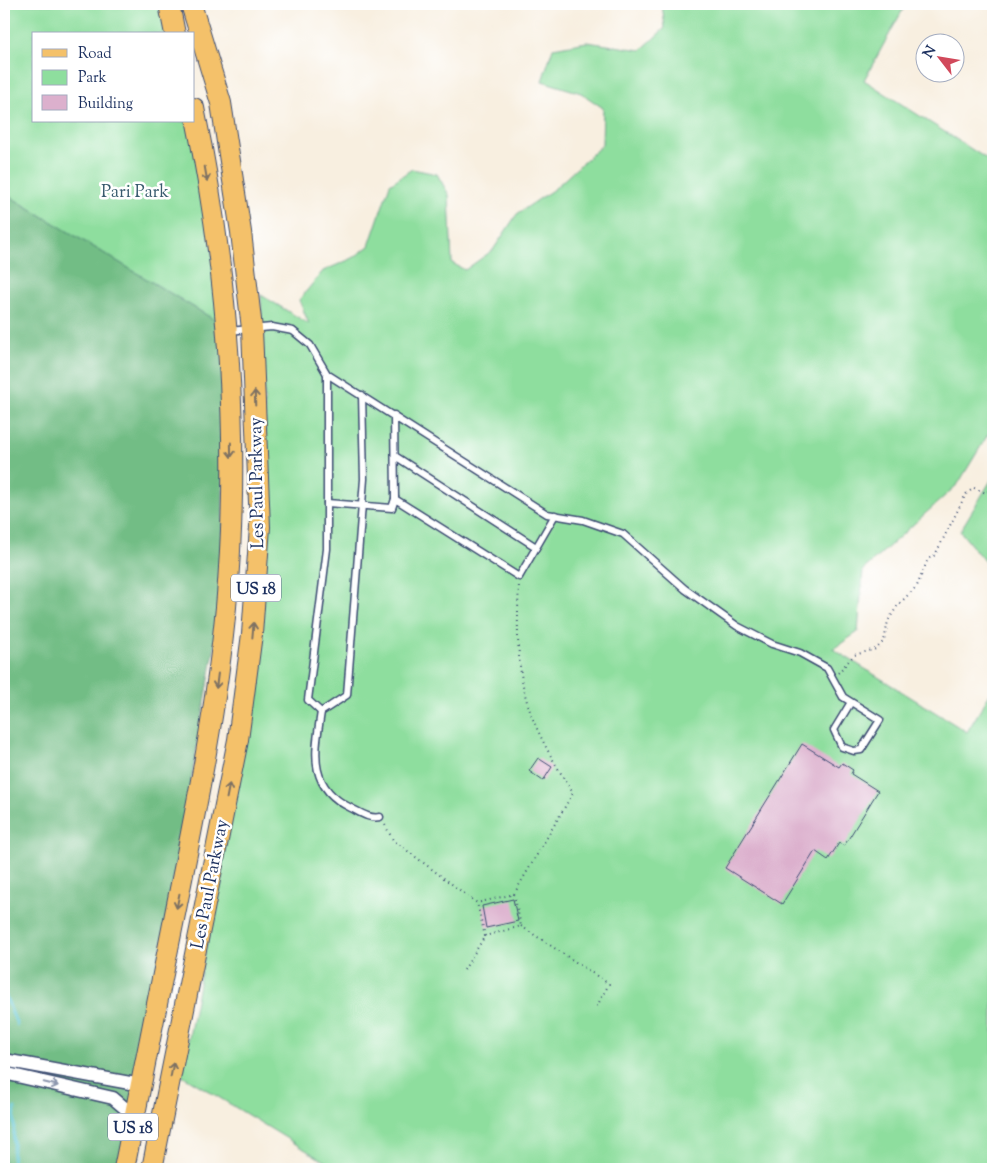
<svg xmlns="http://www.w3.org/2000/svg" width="997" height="1173" font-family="'Sorts Mill Goudy',serif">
  <rect width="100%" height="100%" fill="#fff"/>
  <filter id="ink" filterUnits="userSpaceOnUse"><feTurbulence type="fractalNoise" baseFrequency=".02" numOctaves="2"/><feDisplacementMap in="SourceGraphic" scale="10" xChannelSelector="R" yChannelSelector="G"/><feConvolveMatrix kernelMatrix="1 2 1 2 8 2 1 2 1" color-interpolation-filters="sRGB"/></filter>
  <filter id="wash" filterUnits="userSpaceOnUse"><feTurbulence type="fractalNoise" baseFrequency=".0096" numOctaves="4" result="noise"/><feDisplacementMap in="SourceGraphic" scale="20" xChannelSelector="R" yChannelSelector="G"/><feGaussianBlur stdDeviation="1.12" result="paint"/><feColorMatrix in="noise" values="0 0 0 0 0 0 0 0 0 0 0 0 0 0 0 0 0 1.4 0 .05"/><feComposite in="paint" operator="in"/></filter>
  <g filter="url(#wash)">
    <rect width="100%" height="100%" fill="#f8efe0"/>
    <g fill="#8ede9e" stroke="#54867e">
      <path d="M4,4H164L172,34H34V121H193L223,325L4,193Z"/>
      <path d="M662,4H906L864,80L993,163V426L958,484L863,570L858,632L833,649L967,732L993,689V1169H337L182,1075L250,710L267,490L261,295L309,324L299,300L323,271L353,258L369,246L390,184L412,169L437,174L449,195L452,263L465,270L493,250L517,214L554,189L602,145L603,108L581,93L542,81L553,48L587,42L641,50L665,28Z"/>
      <path d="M993,477V572L960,531Z"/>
    </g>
    <path fill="#72bd85" stroke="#467672" d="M4,193L223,325V601L122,1169H4Z"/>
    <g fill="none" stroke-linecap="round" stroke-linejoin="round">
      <g stroke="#58c3d2" stroke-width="3">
        <path d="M4,146L7,151L4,159"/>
        <path d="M4,992L17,1025"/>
        <path d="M12,1169L15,1108"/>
      </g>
    </g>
    <g id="blocks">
      <g fill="#dcb0cd">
        <path d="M802,744L839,767L842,763L853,770L851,774L878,791L844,846L839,843L828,860L815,851L782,904L725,868Z"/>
        <path d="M538,758L552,767L543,781L529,771Z"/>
        <path d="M513,899L518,921L486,928L482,906Z"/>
      </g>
    </g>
  </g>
  <g filter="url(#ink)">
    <use href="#blocks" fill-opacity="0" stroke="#3c4c72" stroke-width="1"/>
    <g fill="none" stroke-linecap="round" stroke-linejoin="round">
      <g stroke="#3c4c72" stroke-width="9">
        <g id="service">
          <path d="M228,331L272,327L293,331L310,345L327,374V549L308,700L321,712"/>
          <path d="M327,374L547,514L583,520L623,534L685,589L737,626L772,644L800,653L827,668L843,697L880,720L861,750L854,751L842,747L834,730L851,702"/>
          <path d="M362,395L364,479L347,695L321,712C315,752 307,787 351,808C361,813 369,819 380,817"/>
          <path d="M394,415L395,499"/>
          <path d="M395,456L536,547"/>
          <path d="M327,503L392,508L395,499L519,577L555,515"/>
        </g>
      </g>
      <g stroke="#3c4c72" stroke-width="15">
        <g id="minor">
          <path d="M4,1060L141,1085"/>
          <path d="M4,1073L113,1098L126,1109L131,1124"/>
        </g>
      </g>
      <g stroke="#3c4c72" stroke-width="22">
        <g id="primary">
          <path d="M169,4L175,34"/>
          <path d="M124,1169C143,1078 161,986 179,894C198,799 217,704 226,607C241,441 228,271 194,108"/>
          <path d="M152,1169L238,740L252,634L260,527L252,329L241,232L221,103L191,4"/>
        </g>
      </g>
      <g stroke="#3c4c72" stroke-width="2" stroke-dasharray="1 4" stroke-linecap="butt">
        <path d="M838,673L854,655L876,649L884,641L888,621L898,605L917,586L928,559L935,555L966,494L974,488L986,493L993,487"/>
        <path d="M385,825L393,840L477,903L485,936L521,926L514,894L477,903"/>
        <path d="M514,894L573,793C557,767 540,740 530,711C516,672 517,625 519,584"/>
        <path d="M521,926L609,984L596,1008"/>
        <path d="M464,970L485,936"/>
      </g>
      <use href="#service" stroke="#fff" stroke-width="6"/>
      <use href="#minor" stroke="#fff" stroke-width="12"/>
      <use href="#primary" stroke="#f4c16a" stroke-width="20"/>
    </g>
    <defs><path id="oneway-shaft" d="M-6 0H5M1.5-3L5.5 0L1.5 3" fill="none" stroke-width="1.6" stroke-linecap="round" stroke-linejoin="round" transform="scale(1.25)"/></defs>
    <g stroke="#7d7163">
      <use href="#oneway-shaft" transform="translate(206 174) rotate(80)"/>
      <use href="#oneway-shaft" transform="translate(255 398) rotate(-92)"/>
      <use href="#oneway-shaft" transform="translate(231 450) rotate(89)"/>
      <use href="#oneway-shaft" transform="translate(253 630) rotate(-85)"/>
      <use href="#oneway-shaft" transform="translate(217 681) rotate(97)"/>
      <use href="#oneway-shaft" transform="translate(228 791) rotate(-79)"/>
      <use href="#oneway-shaft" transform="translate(178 901) rotate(101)"/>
      <use href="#oneway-shaft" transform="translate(172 1070) rotate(-79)"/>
    </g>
    <use stroke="#8d97ae" href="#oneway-shaft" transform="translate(51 1084) rotate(13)"/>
  </g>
  <g text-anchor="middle" stroke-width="5" stroke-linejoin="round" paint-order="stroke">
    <g fill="#fff" stroke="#5f6d8e" stroke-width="1">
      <rect x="231" y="574.5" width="50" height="27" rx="4"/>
      <rect x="108" y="1113.5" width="50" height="27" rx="4"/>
    </g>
    <g font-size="16" font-weight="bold" fill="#1b2f5e">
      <text x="256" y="594">US 18</text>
      <text x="133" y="1133">US 18</text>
    </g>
    <g font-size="18" fill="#385b6e" stroke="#fff">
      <text x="135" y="197">Pari Park</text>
    </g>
    <g font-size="18" fill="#1b2f5e" stroke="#fff">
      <text transform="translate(256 483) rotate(-91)" y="6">Les Paul Parkway</text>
      <text transform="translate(209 884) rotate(-79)" y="6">Les Paul Parkway</text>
    </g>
  </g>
  <rect width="997" height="1173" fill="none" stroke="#fff" stroke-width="20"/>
  <rect x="32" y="32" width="162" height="90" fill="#ffffff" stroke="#a4acbf"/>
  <rect x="42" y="49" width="25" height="8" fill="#f4c16a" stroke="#a4acbf"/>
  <text x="78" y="58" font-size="15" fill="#1b2f5e">Road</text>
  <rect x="42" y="70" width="25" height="15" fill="#8ede9e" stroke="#a4acbf"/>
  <text x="78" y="82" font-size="15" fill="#1b2f5e">Park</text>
  <rect x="42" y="95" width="25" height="15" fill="#dcb0cd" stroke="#a4acbf"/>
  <text x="78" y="108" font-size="15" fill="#1b2f5e">Building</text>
  <g transform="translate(940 58) rotate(301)"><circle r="24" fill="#ffffff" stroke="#a4acbf"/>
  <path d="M0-4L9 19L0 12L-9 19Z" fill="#d1495b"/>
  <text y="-8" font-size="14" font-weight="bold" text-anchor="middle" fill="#1b2f5e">N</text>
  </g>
</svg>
